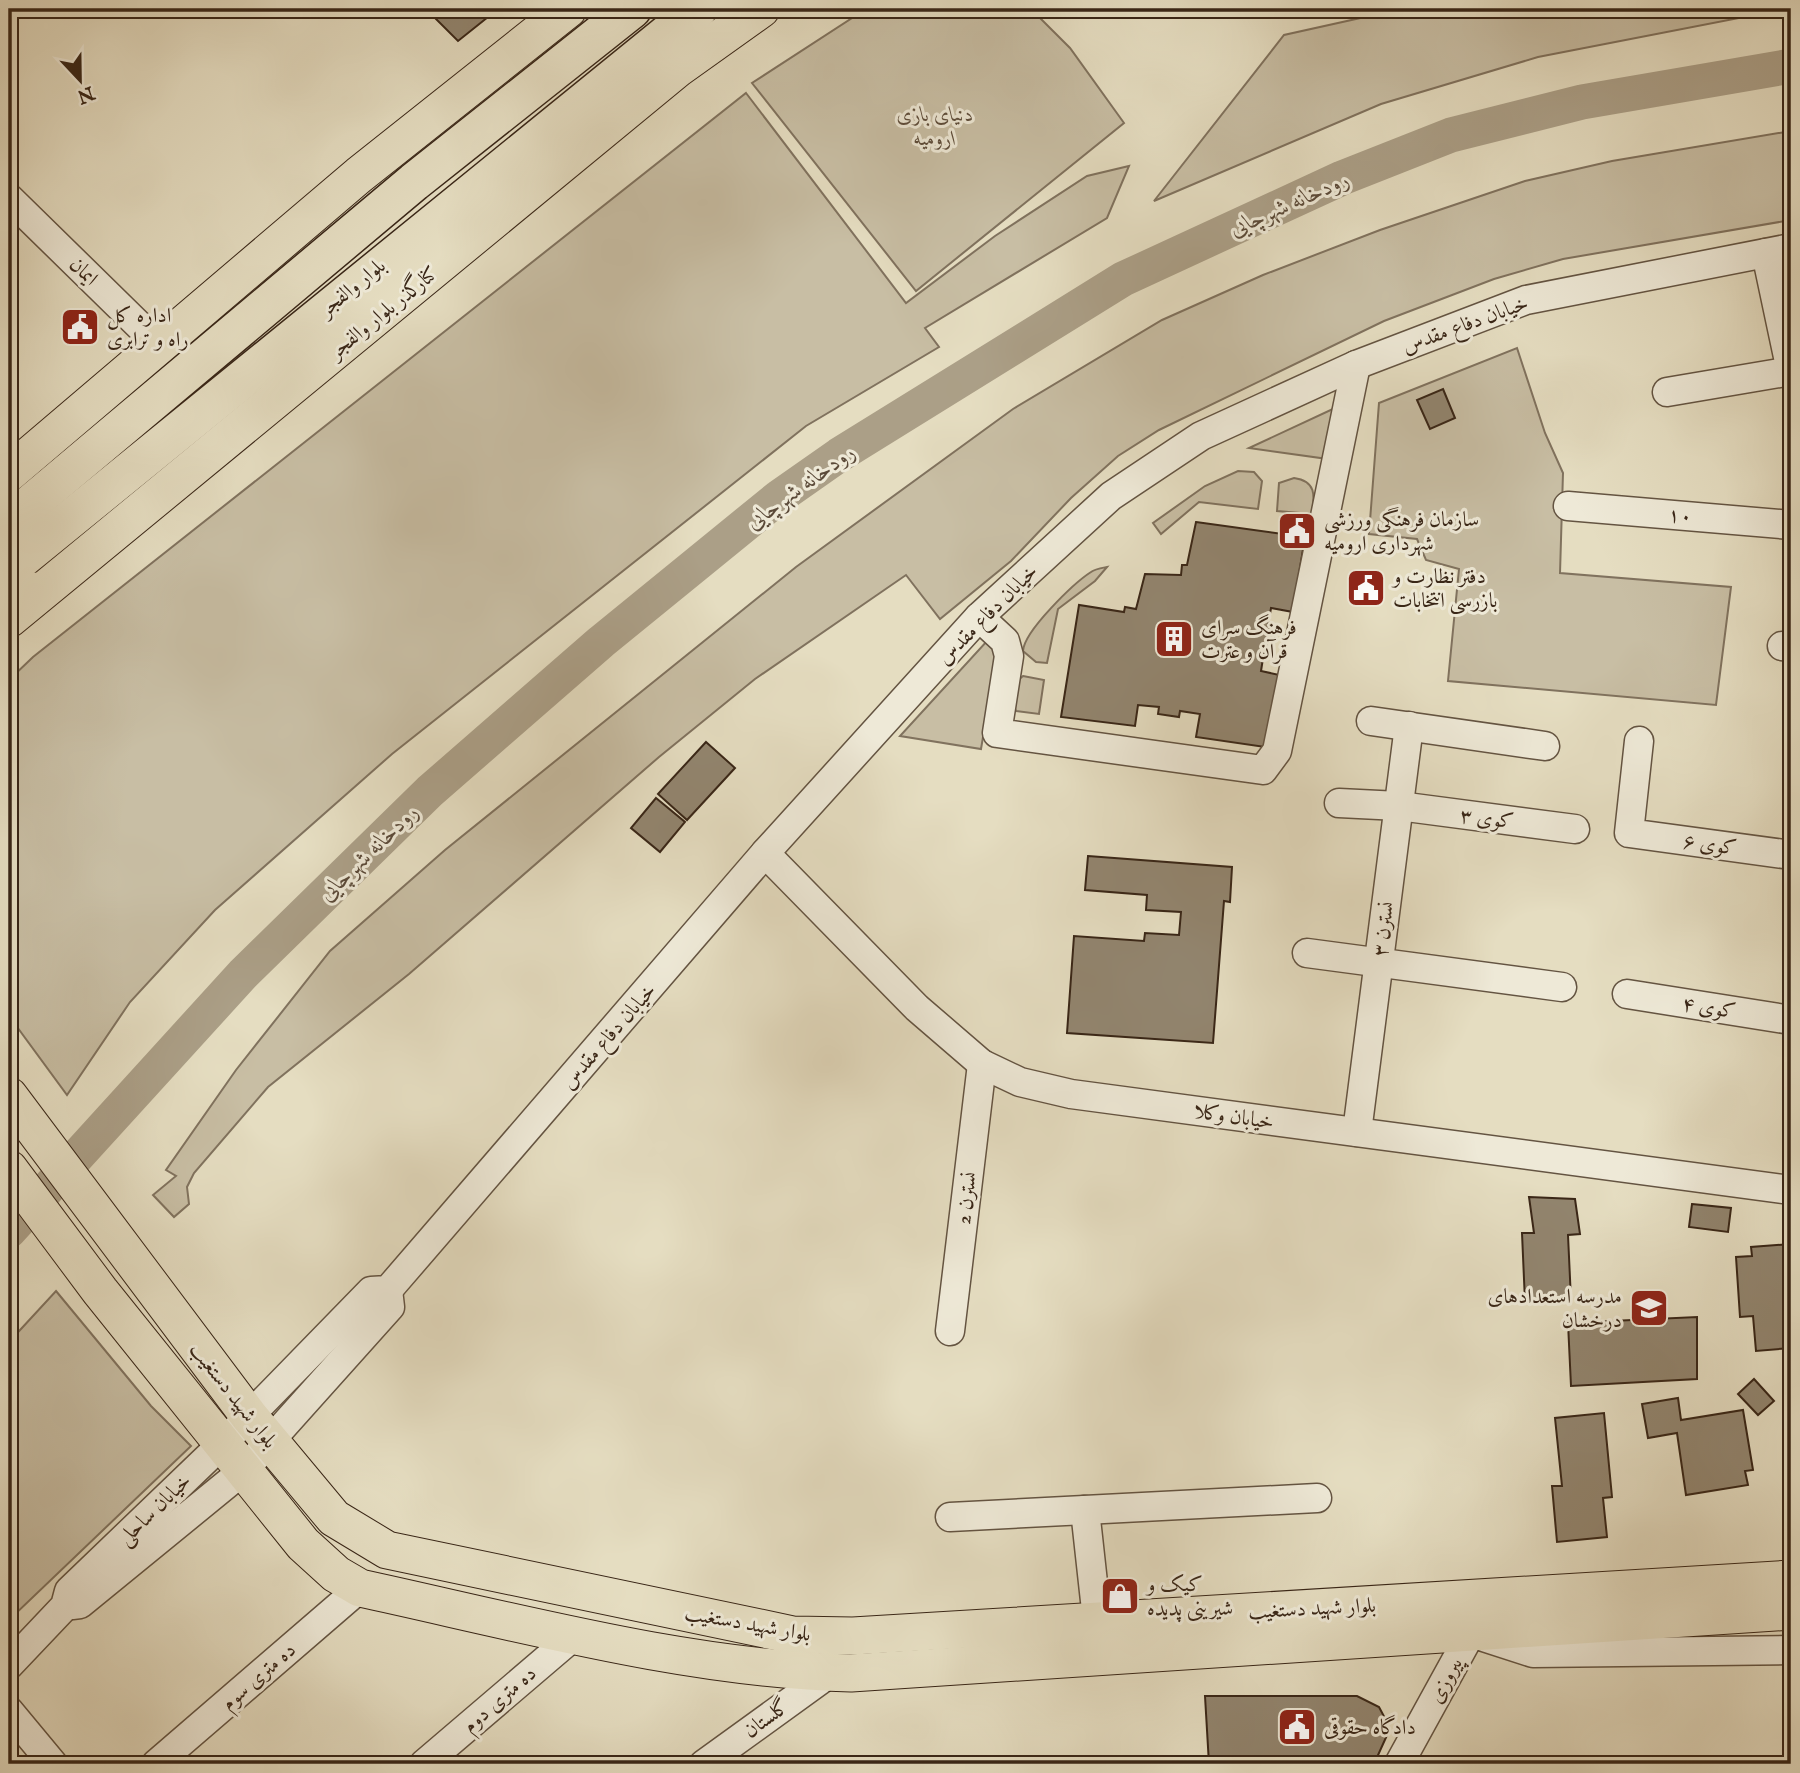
<svg xmlns="http://www.w3.org/2000/svg" width="1800" height="1773" font-family="'IM FELL English',Amiri,serif">
  <rect width="100%" height="100%" fill="#e5ddc1"/>
  <filter id="stains"><feTurbulence type="fractalNoise" baseFrequency=".00286" numOctaves="4"/><feColorMatrix values="0 0 0 0 .2 0 0 0 0 .09 0 0 0 0 .02 0 0 0 .5 -.17"/></filter>
  <radialGradient id="worn" r=".72"><stop offset=".6" stop-color="#630" stop-opacity="0"/><stop offset="1" stop-color="#630" stop-opacity=".3"/></radialGradient>
  <g fill="#c8bea4" stroke="#80725e" stroke-width="2">
    <path d="M866,9H1031L1070,48L1124,123L916,291L752,83Z"/>
    <path d="M1401,9H1785L1538,57L1381,104L1154,201L1284,35Z"/>
    <path d="M746,93L906,303L995,236L1087,176L1129,166L1107,218L925,328L939,347L806,426L392,754L215,910L130,1002L67,1095L9,1016V680L33,657Z"/>
    <path d="M1791,131V220L1563,259L1494,279L1384,321L1159,430L1118,456L1071,498L1011,561L940,619L906,575L755,679L659,757L409,974L268,1087L194,1173L187,1187L189,1204L174,1217L153,1195L176,1176L166,1170L236,1070L330,951L445,850L796,567L1013,409L1162,320L1263,275L1380,230L1525,181L1612,161Z"/>
    <path d="M1517,348L1545,433L1563,473L1560,573L1731,587L1716,705L1448,681L1459,569L1426,560L1417,539L1369,534L1379,403Z"/>
    <path d="M1335,408L1328,459L1249,448Z"/>
    <path d="M1238,471L1254,472L1262,481L1258,509L1199,502L1161,534L1153,523L1205,486Z"/>
    <path d="M1294,478C1316,481 1315,495 1312,514L1277,511L1279,483Z"/>
    <path d="M1107,567L1095,581L1058,609L1047,663L1036,662L1023,651C1024,631 1074,583 1091,572C1095,569 1102,568 1107,567Z"/>
    <path d="M987,641L998,648L981,749L900,736Z"/>
    <path d="M1023,676L1044,680L1039,714L1016,711L1010,699L1016,682Z"/>
    <path d="M56,1291L151,1406L191,1446L9,1620V1342Z"/>
  </g>
  <g fill="none" stroke-linecap="round" stroke-linejoin="round">
    <path stroke="#ab9f87" stroke-width="35" d="M9,1231L243,974L430,791L601,642L779,497L839,455L1123,279L1342,178L1451,135L1582,102L1791,66"/>
  </g>
  <g fill="#92856f" stroke="#392617" stroke-width="2">
    <path d="M426,9H498L458,41Z"/>
    <path d="M1443,389L1455,418L1430,429L1417,400Z"/>
    <path d="M1196,522L1305,537L1293,612L1271,608L1268,626H1276L1271,653L1264,652L1261,671L1284,676L1272,748L1196,737L1200,714L1180,711L1179,717L1158,714L1159,707L1138,705L1135,726L1061,717L1079,605L1124,612L1125,607L1136,609L1145,574L1181,575L1182,565H1187Z"/>
    <path d="M706,742L735,768L687,820L658,794Z"/>
    <path d="M656,798L685,822L660,852L631,828Z"/>
    <path d="M1088,856L1232,867L1230,902L1224,901L1213,1043L1067,1033L1074,936L1144,941L1145,933L1179,935L1181,912L1146,910L1147,895L1085,890Z"/>
    <path d="M1529,1197L1575,1199L1580,1234L1568,1235L1571,1300L1525,1302L1522,1233H1534Z"/>
    <path d="M1692,1204L1731,1208L1728,1232L1689,1227Z"/>
    <path d="M1791,1244V1348L1756,1351L1753,1316L1740,1317L1736,1257L1752,1256L1751,1247Z"/>
    <path d="M1697,1317V1379L1571,1386L1568,1323Z"/>
    <path d="M1754,1379L1774,1401L1758,1415L1738,1394Z"/>
    <path d="M1678,1398L1681,1420L1743,1410L1753,1470L1745,1471L1748,1485L1686,1495L1677,1433L1648,1438L1642,1404Z"/>
    <path d="M1604,1413L1612,1497L1603,1498L1607,1537L1557,1542L1552,1486H1562L1555,1418Z"/>
    <path d="M1205,1696H1357L1379,1707L1387,1722L1388,1733L1374,1764H1209Z"/>
  </g>
  <g fill="none" stroke-linecap="round" stroke-linejoin="round">
    <g stroke="#645442" stroke-width="31">
      <g id="minor">
        <path d="M9,198L159,345"/>
        <path d="M1766,253L1791,371"/>
        <path d="M1667,392L1791,371"/>
        <path d="M1568,506L1791,525"/>
        <path d="M979,617L1005,641L1009,656L997,733L1263,770L1277,751L1356,365"/>
        <path d="M1782,646L1791,647"/>
        <path d="M1371,721L1545,746"/>
        <path d="M1639,741L1629,833L1791,855"/>
        <path d="M1339,803L1399,806L1575,829"/>
        <path d="M765,853L917,1008L982,1064L1020,1082L1071,1094L1791,1190"/>
        <path d="M1307,953L1562,987"/>
        <path d="M1627,994L1791,1020"/>
        <path d="M1357,1132L1409,726"/>
        <path d="M950,1331L982,1064"/>
        <path d="M1085,1510L1097,1619"/>
        <path d="M950,1517L1317,1498"/>
        <path d="M72,1605L80,1604L244,1470L390,1307L388,1290"/>
        <path d="M9,1665L65,1606L69,1591L222,1444L371,1291L388,1290L765,853L979,617L1111,496L1201,436L1356,365L1526,300L1791,248"/>
        <path d="M9,1711L53,1764"/>
        <path d="M156,1764L360,1588"/>
        <path d="M424,1764L575,1635"/>
        <path d="M704,1764L830,1673"/>
        <path d="M1399,1764L1471,1633L1533,1653L1791,1650"/>
      </g>
    </g>
    <g stroke="#392617" stroke-width="39">
      <g id="major">
        <path d="M9,473L359,175L568,9"/>
        <path d="M9,619L677,69L761,9"/>
        <path d="M9,1096L249,1416L334,1518L387,1550L793,1635L853,1636L1791,1579"/>
        <path d="M9,1169L100,1291L303,1544L336,1574L360,1588C517,1622 689,1669 851,1673L1791,1611"/>
      </g>
    </g>
    <g stroke="#392617" stroke-width="41">
      <g id="highway">
        <path d="M9,522L414,182L632,9"/>
        <path d="M9,569L698,9"/>
        <path d="M9,590L38,592"/>
      </g>
    </g>
    <use href="#minor" stroke="#eee9d7" stroke-width="28"/>
    <use href="#major" stroke="#e5ddc1" stroke-width="37"/>
    <use href="#highway" stroke="#e5ddc1" stroke-width="38"/>
  </g>
  <defs>
    <g id="civic-square" transform="scale(2.0125)"><rect x="-9" y="-9" width="18" height="18" rx="4" fill="#8f2418" stroke="#eee9d7"/><path d="M-.6-6.5H3V-4.5H.6V-3L4-1V1h2V6H-6V1h2V-1L-.6-3ZM-1.2 2.5V6h2.4V2.5Z" fill="#fff"/></g>
    <g id="building-square" transform="scale(2.0125)"><rect x="-9" y="-9" width="18" height="18" rx="4" fill="#8f2418" stroke="#eee9d7"/><path d="M-4-6H4V6H1V3H-1V6H-4ZM-2.5-4.3h1.7v1.8h-1.7ZM.8-4.3h1.7v1.8H.8ZM-2.5-1h1.7V.8h-1.7ZM.8-1h1.7V.8H.8Z" fill="#fff"/></g>
    <g id="school-square" transform="scale(2.0125)"><rect x="-9" y="-9" width="18" height="18" rx="4" fill="#8f2418" stroke="#eee9d7"/><path d="M0-5L7-2L0 1L-7-2ZM-4 1L0 2.5L4 1V4Q0 6-4 4Z" fill="#fff"/></g>
    <g id="shop-square" transform="scale(2.0125)"><rect x="-9" y="-9" width="18" height="18" rx="4" fill="#8f2418" stroke="#eee9d7"/><path d="M-5-2.5h2.3a2.7 3.5 0 0 1 5.4 0H5L5.5 6h-11ZM-1.5-2.5h3a1.5 2.3 0 0 0-3 0Z" fill="#fff"/></g>
  </defs>
  <g fill-rule="evenodd">
    <use href="#civic-square" x="80" y="327"/>
    <use href="#civic-square" x="1297" y="531"/>
    <use href="#civic-square" x="1366" y="588"/>
    <use href="#building-square" x="1174" y="639"/>
    <use href="#school-square" x="1649" y="1308"/>
    <use href="#shop-square" x="1120" y="1596"/>
    <use href="#civic-square" x="1297" y="1727"/>
  </g>
  <g text-anchor="middle" stroke-width="6" stroke-linejoin="round" paint-order="stroke">
    <g font-size="21" font-style="italic" fill="#5d4c3a" stroke="#eee9d7">
      <text x="935" y="121">دنیای بازی<tspan x="935" dy="24">ارومیه</tspan></text>
    </g>
    <g font-size="21" fill="#392617" stroke="#eee9d7">
      <text transform="translate(84 271) rotate(44)" y="7">ایمان</text>
      <text transform="translate(352 287) rotate(-39)" y="7">بلوار والفجر</text>
      <text transform="translate(383 312) rotate(-39)" y="7">کنارگذر بلوار والفجر</text>
      <text transform="translate(1465 324) rotate(-20)" y="7">خیابان دفاع مقدس</text>
      <text transform="translate(1680 515) rotate(5)" y="7">۱۰</text>
      <text transform="translate(987 614) rotate(-45)" y="7">خیابان دفاع مقدس</text>
      <text transform="translate(1487 818) rotate(7)" y="7">کوی ۳</text>
      <text transform="translate(1710 844) rotate(8)" y="7">کوی ۶</text>
      <text transform="translate(1383 929) rotate(-83)" y="7">نسترن ۳</text>
      <text transform="translate(1709 1007) rotate(9)" y="7">کوی ۴</text>
      <text transform="translate(608 1036) rotate(-49)" y="7">خیابان دفاع مقدس</text>
      <text transform="translate(1234 1116) rotate(8)" y="7">خیابان وکلا</text>
      <text transform="translate(966 1198) rotate(-83)" y="7">نسترن 2</text>
      <text transform="translate(234 1395) rotate(52)" y="7">بلوار شهید دستغیب</text>
      <text transform="translate(154 1509) rotate(-44)" y="7">خیابان ساحلی</text>
      <text transform="translate(1312 1608) rotate(-3)" y="7">بلوار شهید دستغیب</text>
      <text transform="translate(748 1623) rotate(10)" y="7">بلوار شهید دستغیب</text>
      <text transform="translate(258 1676) rotate(-41)" y="7">ده متری سوم</text>
      <text transform="translate(1445 1680) rotate(-62)" y="7">پیروزی</text>
      <text transform="translate(499 1699) rotate(-41)" y="7">ده متری دوم</text>
      <text transform="translate(766 1718) rotate(-36)" y="7">گلستان</text>
    </g>
    <g font-size="21" fill="#392617" stroke="#eee9d7" text-anchor="start">
      <text x="107" y="322">اداره کل<tspan x="107" dy="24">راه و ترابری</tspan></text>
      <text x="1324" y="526">سازمان فرهنگی ورزشی<tspan x="1324" dy="24">شهرداری ارومیه</tspan></text>
      <text x="1393" y="583">دفتر نظارت و<tspan x="1393" dy="24">بازرسی انتخابات</tspan></text>
      <text x="1201" y="634">فرهنگ سرای<tspan x="1201" dy="24">قرآن و عترت</tspan></text>
      <text x="1622" y="1303" text-anchor="end">مدرسه استعدادهای<tspan x="1622" dy="24">درخشان</tspan></text>
      <text x="1147" y="1591">کیک و<tspan x="1147" dy="24">شیرینی پدیده</tspan></text>
      <text x="1324" y="1734">دادگاه حقوقی</text>
    </g>
    <g font-size="23" font-style="italic" fill="#5b4a39" stroke="#eee9d7">
      <text transform="translate(1289 203) rotate(-24)" y="8">رودخانه شهرچایی</text>
      <text transform="translate(800 486) rotate(-36)" y="8">رودخانه شهرچایی</text>
      <text transform="translate(368 852) rotate(-44)" y="8">رودخانه شهرچایی</text>
    </g>
  </g>
  <rect width="1800" height="1773" fill="none" stroke="#e5ddc1" stroke-width="35"/>
  <rect x="10" y="10" width="1779" height="1752" fill="none" stroke="#392617" stroke-width="3.5"/>
  <rect x="18" y="18" width="1765" height="1738" fill="none" stroke="#392617" stroke-width="2"/>
  <g transform="translate(80 80) rotate(158)" stroke="#eee9d7" stroke-width="5" paint-order="stroke">
  <path d="M0-5L12 26L0 18L-12 26Z" fill="#392617"/>
  <text y="-10" font-size="19" font-weight="bold" text-anchor="middle" fill="#392617">N</text>
  </g>
  <rect width="100%" height="100%" filter="url(#stains)"/>
  <rect width="100%" height="100%" fill="url(#worn)"/>
</svg>
